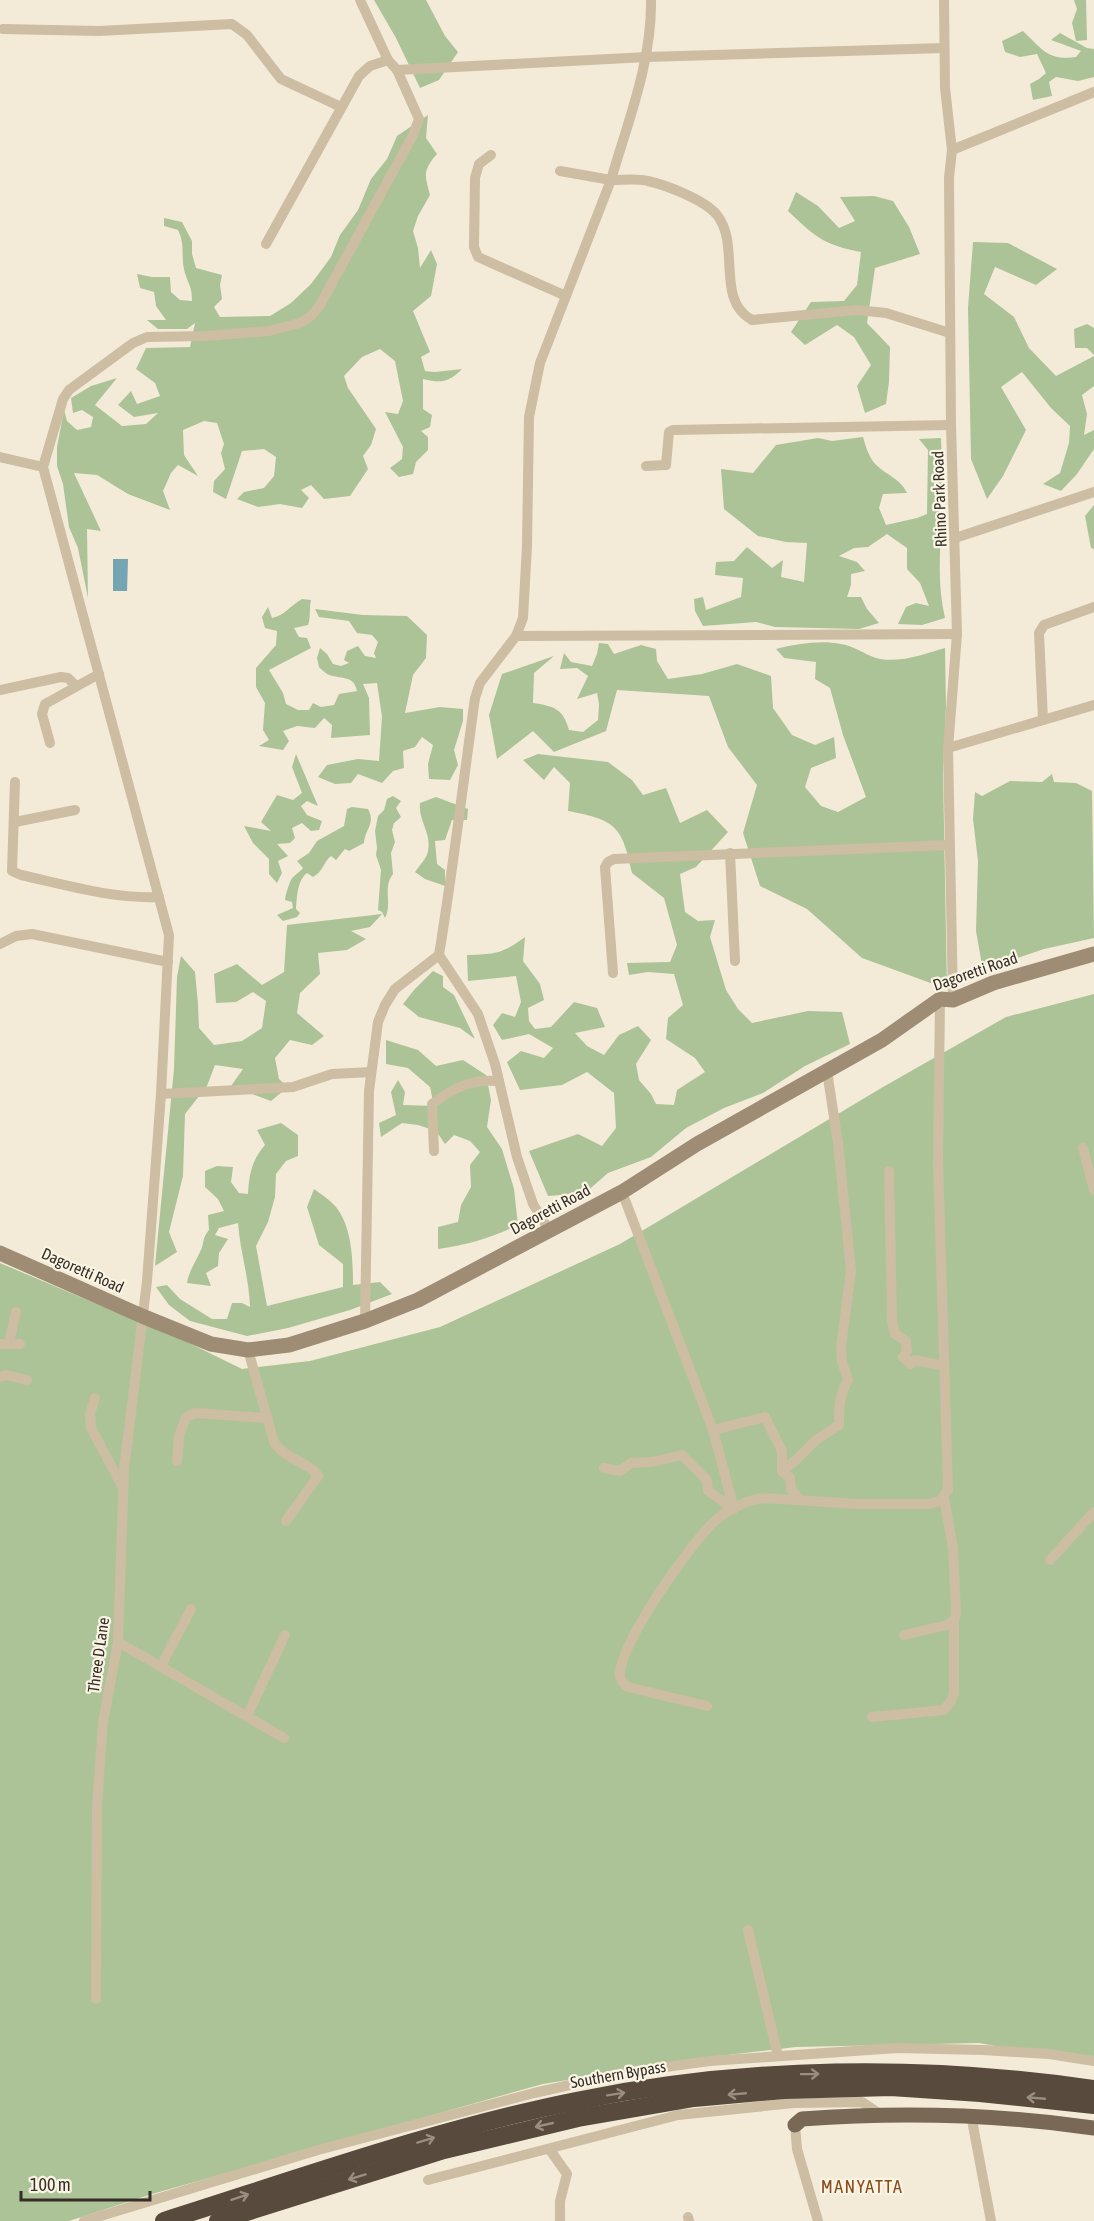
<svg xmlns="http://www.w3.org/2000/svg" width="1094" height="2221" font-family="'Asap Condensed',sans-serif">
  <rect width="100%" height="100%" fill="#f3ebd8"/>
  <g fill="#acc397">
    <path d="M374,0H426L445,36L458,52L439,80L420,88L396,38Z"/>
    <path d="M1074,0H1086L1087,40L1076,41L1072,23L1077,9Z"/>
    <path d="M1023,31C1042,49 1048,61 1076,57L1081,51L1051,40L1060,33L1087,48L1094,49V77L1078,81L1056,77L1049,82L1052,96L1033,100L1030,84L1039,79L1046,73L1037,54L1020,57L1005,52L1002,41Z"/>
    <path d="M428,115L426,138L437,154C422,171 425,175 430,195L418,216L413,231L418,248L420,268L431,250L437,264L431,296L413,311L430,352L421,357L425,371L435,372L462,369C448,383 441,383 423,379V409L432,415L430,427L421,431L428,437V450L416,462L413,474L399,477L390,468L402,459L403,447L385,412L398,414L403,401L395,361L380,349L362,357L344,376L348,388L376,429L371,445L363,456L368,469L350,496L324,499L311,485L301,490L309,498L302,508L280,504L258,507L237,499L244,492L264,488L274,476L276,457L264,449L242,451L226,499L213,492L214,481L225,469L221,453L224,444L217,423L204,421L183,430L184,455L198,476L178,465L171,473L163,491L170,510L128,494L97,475L74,473L101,531L87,529L88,598L78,548L69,527L63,484L57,466V447L64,410L67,421L77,430L91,427L93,417L82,410L73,413L71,398L91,386L117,378L95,405L122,426L146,424L158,413L134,417L118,405L131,391L137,404L160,396L155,383L136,369L146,348L190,347L195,323L187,329H158L147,320H166L156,306L154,292L140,288L137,274L152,277H170L171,292L180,300L192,301C192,286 189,286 185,273C180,256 186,247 178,230L164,226V218L182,222L192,241V254L196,268L222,275L220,285L222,299L214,307L220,317L270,316L291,303L311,284L331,257L340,235L358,210L371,179L387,159L397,136Z"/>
    <path d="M796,192L818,206L839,228L855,221L840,197L874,196L893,201L909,227L920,254L875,268L867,323L890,347L889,382L886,404L865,413L857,386L871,365L854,337L837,325L805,345L791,332L811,302L844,301L857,285L861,252C853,250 845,249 837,246C817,240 803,225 788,211Z"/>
    <path d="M973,242L1008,243L1057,269L1036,285L995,267L984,294L1014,317L1029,348L1056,376L1094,356V386L1082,395L1087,414L1084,435L1094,430V449L1077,474L1061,491L1043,484L1060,473L1069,443L1070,426L1051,408L1022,372L1001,387L1026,430L1003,476L987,499L971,459L968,308Z"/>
    <path d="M1087,324L1094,328V355L1087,348H1075L1074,329Z"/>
    <path d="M863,437C865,444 868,454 872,460C882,474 900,477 907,493L883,494L879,508L886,525L917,518L927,514L928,450L919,439L941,438C942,464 942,490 942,517C940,551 937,584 945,618L922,625L898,624L906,607L916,603L929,606L920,583L907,569V548L887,534L868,547L854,548L839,556L857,562L865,571L851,574V585L847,597H861L867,609L879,623L859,629L775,627L756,622L703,626L695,611L694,599L703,597L706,610L741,597L743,578L715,575L716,562L734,561L747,547L772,568L783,560L781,577L804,582L807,543L786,542L758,536L724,509L721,469L753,473L776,445L818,438L832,441Z"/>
    <path d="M1094,505V549L1091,548L1085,516Z"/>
    <path d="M302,599L311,600C309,609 311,617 308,625L294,628L299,637L307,638L311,648L269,670L283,693L286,704L298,710H309L313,703L321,707L334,705L339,694L357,691C354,674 340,680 327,674C324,672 321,669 319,667L317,658L320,648L327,654L333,664L341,666L349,663L344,660L347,651L358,646L365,656L376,658L374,653L378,642L372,635L357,633L349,621L319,617L315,609L363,615L407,616L427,635L426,658L413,675L405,713L440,707L463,709V721L454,750L458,765L450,780L429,779L428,764L433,745L422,737L415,747L403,751L404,768L393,771L382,783L358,774L351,783L335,784L318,777L327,765L358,759L379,761L382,717L377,683L363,684L369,698L370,735L331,738L332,725L324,718L315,728L297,726L283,731L289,741L283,750L259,746L269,740L263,730L265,703L256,687V668L276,645L277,631L265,628L262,617L268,607L272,618C284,616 291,605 302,599Z"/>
    <path d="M599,643L608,644L614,654L641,645L656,649L657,661L668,679L702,674L737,664L771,676L773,708L792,735L815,745L834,737L836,758L811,768L805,787L821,806L838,812L866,797L843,735L830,688L815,679L816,662L784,658L776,649C797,644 820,640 841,644C854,646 864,654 876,658C898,664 925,654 945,648L946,707L943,771L947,989L862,958L807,909L760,886L743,833L757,785L728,747L709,696L617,690L606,731L554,752L533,731L497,759L489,715L502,674L554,656L534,673L533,703C553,706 563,708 569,730L583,732L598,720L599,704L597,693L577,699L588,676L577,668L560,669L564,653L571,662L592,666L597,654Z"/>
    <path d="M296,754L318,806L307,801L301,806L307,815L322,821L319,830L311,831L302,823L292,828L295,838L290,843L277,844L288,856L278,861L282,873L277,883L269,874V859L253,843L244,826L271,831L261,822L277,795L293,800L302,793L292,767Z"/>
    <path d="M538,754L608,762L632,780L643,795L666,788L680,823L707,810L728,832L696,867L680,874L685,912L698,921L715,920L710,937L726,990L738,1009L752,1023L808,1011L842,1012L850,1044L805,1066L763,1093L724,1108L686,1128L651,1157L608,1173L585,1193L548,1196L529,1151L578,1134L602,1146L616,1128L614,1093L587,1072L562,1085L520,1090L507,1062L521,1051L544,1058L553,1048L529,1034L502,1040L493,1025L502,1013L515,1017L521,1002L516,976L468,981L467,955C495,954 502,954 525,937L523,961L540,984L544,1000L528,1008L529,1021L535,1029L551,1027L574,1002L597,1008L605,1027L575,1033L587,1046L604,1055L619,1035L638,1026L651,1040L636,1064L639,1080L651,1094L656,1104L674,1105L677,1090L705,1072L695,1058L666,1039L668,1018L683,1005L674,974L648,972L629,975L627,963L670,962L677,945L664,898L632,873C622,826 616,820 568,811L570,783L554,767L544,780L523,760Z"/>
    <path d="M1052,774L1054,782L1076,783L1092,791L1094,938L1044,949L997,965H982L976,931L978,861L973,819L975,792L982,796L1010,781L1042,782Z"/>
    <path d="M393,796L401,801L396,808L401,817L394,823L392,830L395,842L391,853L393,874C382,888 393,903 385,918L382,912L378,910L381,870L376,855L377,848L375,831L378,816L384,810L387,799Z"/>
    <path d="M436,797L468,809L467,820H452L445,840L435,841L437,864L445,870V886L425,879L415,872C419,866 427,858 428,851C432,834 418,820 420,803Z"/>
    <path d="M352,807L368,809C376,823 365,829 364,843L349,851L345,849L336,860L331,856C323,862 324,871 313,877L307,873C297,881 297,897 296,909L300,913L297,917L283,921L277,915L293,908L292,902L285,900C285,896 289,884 291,880C293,876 300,872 303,868L297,861L309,853L317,841L344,826L347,809Z"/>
    <path d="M382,914L370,927L351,931L366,939L347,950L318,953L320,974L300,993L297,1013L324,1036L312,1045L290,1040L275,1058L279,1079L288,1087L271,1101L231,1086L243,1069L215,1065L207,1086L185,1114L183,1176L169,1232L177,1252L155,1266L174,1069L177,977L181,956L195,972L198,1004L199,1028L214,1045L242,1041L262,1028L266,1001L253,992L236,1002L216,1003L214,974L237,964L262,985L284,972L287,925Z"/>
    <path d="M433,971L443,976V987L454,995L475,1039L460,1028L419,1017L403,1004L414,990Z"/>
    <path d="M1094,994V2064L979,2043L796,2047L701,2058L543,2084L152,2194L69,2221H0V1263L189,1343L242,1369L310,1361L440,1327L620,1244L883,1087L1006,1017Z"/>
    <path d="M386,1040L418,1050L436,1066L463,1060L486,1075L491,1100L487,1127L502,1149L514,1189L518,1225C492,1238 467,1245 438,1249V1227L458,1222L461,1205L471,1187L470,1165L480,1152L470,1141L454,1135L445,1144L436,1131L418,1125L402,1123L381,1137L379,1123L396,1115L391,1092L398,1080L405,1092L403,1105L434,1106L430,1087L408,1068L386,1064Z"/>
    <path d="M281,1123L298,1135V1156L286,1161L276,1174L275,1197L268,1222L256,1246L267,1306L343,1287V1264L319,1245L307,1207L314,1189C321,1194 330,1200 336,1207C352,1227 353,1260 353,1285L380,1282L392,1294L350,1310L288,1328L247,1336L190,1321L169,1305L156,1287L167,1285L180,1299L212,1319H227L232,1303H242L250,1307C249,1278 240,1251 238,1223L219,1228L215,1235L228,1239L219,1253L218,1266L206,1273L211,1286L187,1283C189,1271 195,1263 200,1252C205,1243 201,1240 209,1230L208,1215L224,1211L218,1199L205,1187V1171L217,1166L233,1167L231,1182L239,1193L248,1194C249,1174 252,1160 265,1145L257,1130Z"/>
  </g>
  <path fill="#75a4b2" d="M113,559H128L127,591H113Z"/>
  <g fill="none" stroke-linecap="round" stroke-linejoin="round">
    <g stroke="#ccbda3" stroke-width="10">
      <path d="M944,0L945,88L952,150L949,178L951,425L957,634L948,748L953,1000"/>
      <path d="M3,29L99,31L232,24L247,35L281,79L341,107"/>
      <path d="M397,70L647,57L944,48"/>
      <path d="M952,150L1094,92"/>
      <path d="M491,155L479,164L475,178L474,247L478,257L566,296"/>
      <path d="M560,171L611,180C628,121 652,62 651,0"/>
      <path d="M266,244L359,76L370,66L388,60"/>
      <path d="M0,457L43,467"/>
      <path d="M646,466L666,465L669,432L673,430L951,425"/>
      <path d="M955,538L1094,492"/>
      <path d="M516,636L957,634"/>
      <path d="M0,690L61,677L68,678L76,686"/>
      <path d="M1043,720L1039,633L1044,625L1094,607"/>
      <path d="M50,743L42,714L45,704L99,674"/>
      <path d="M948,748L1094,705"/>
      <path d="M15,782L12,871L21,875C66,885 112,899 159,897"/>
      <path d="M15,822L75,810"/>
      <path d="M730,853L735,961"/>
      <path d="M0,944L16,936L32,934L168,962"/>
      <path d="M439,955L478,1014L495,1064L517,1157L533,1204L549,1230"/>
      <path d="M613,973L605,867L608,862L614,859L950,845"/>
      <path d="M161,1094L293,1087L332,1074L371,1072"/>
      <path d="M1083,1148L1094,1190"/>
      <path d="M434,1151L432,1104C455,1087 471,1079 499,1081"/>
      <path d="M889,1171L892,1321L895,1334L906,1341L907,1351L903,1357L911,1364L915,1360L944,1366"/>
      <path d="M365,1321L369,1091L378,1022L385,1005L395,989L439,955C453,869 463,784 475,698L480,683L516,636L523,618L527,546L529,417L540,363L611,180C623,180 637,178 648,181C666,185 705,200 717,215C741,245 715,300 752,320L857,310L886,313L950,333"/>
      <path d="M9,1343L16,1312"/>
      <path d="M0,1344H20"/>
      <path d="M248,1350L274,1442C285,1460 310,1462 318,1476L286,1521"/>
      <path d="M0,1377L6,1375L27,1380"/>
      <path d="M95,1398L90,1414L91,1428L123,1488"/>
      <path d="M713,1430L765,1417L782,1451V1471L790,1478L791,1489L800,1500"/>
      <path d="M177,1461L179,1436L186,1417L195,1413L266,1418"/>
      <path d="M604,1468L620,1471L631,1463L652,1462L682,1455L707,1480L708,1491L734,1509L713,1430L622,1192"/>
      <path d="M782,1471L798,1458L816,1440L839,1425C839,1406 839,1397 848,1380L842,1362L841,1347L851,1271L838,1143L827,1071"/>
      <path d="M1050,1560L1094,1512"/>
      <path d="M904,1635L947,1625L954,1620L956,1613L953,1548L944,1498"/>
      <path d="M118,1642L284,1738"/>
      <path d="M161,1666L191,1609"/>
      <path d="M707,1706L628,1687C624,1684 621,1682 620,1676C617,1647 692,1541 715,1521C728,1509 747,1500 764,1498L857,1504H929L940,1501L948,1490L938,1161L940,999"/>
      <path d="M247,1716L285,1635"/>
      <path d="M872,1717L944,1710L951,1701L954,1693V1620"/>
      <path d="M748,1930L778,2056"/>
      <path d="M96,1999L97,1806L103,1722L118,1642L124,1470L147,1281L161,1094L169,935L43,467L63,399L69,390L133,343L147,337L206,336L269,331L300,323L312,315L320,305L413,135L419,119L397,70L388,60L360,0"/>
      <path d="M971,2115L991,2221"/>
      <path d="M795,2125L797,2149L818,2221"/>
      <path d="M550,2150L567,2174L560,2201V2221"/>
      <path d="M428,2180L678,2115L794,2103L862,2102L881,2115"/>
      <path d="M688,2217L689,2221"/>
      <path d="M84,2221L318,2150L534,2093L628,2072L710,2061L897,2048L983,2050L1049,2054L1094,2061"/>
    </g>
    <path stroke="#9f8c74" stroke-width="15" d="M0,1253L142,1316L211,1344L248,1350L289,1345L365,1321L418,1300L622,1192L697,1144L882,1040L940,999L953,1000L993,983L1094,954"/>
    <path stroke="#796855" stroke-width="15" d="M795,2125L802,2119C900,2112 997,2114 1094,2128"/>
    <g stroke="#584a3c" stroke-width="18">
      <path d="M164,2221C300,2178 437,2129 576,2101C746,2066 923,2064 1094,2089"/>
      <path d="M218,2221L444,2150L578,2118L694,2098L784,2090L891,2087L980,2093L1094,2105"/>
    </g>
  </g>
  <defs><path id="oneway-shaft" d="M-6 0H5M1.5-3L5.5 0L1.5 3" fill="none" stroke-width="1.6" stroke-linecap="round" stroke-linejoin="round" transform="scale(1.5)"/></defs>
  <g stroke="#998e7f">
    <use href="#oneway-shaft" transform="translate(810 2074) rotate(-1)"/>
    <use href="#oneway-shaft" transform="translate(616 2094) rotate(-9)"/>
    <use href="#oneway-shaft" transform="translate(737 2094) rotate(175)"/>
    <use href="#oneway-shaft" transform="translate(1036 2098) rotate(-175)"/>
    <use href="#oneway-shaft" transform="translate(544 2125) rotate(167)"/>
    <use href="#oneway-shaft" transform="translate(426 2140) rotate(-17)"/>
    <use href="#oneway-shaft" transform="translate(357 2177) rotate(163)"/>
    <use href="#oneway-shaft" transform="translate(240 2197) rotate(-18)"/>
  </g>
  <g text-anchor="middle" stroke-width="4.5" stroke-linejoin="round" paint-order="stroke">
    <g font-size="16" fill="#362e26" stroke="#faf4e4">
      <text transform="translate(939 499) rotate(-92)" y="6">Rhino Park Road</text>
      <text transform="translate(975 971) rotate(-19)" y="6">Dagoretti Road</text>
      <text transform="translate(550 1209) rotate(-28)" y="6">Dagoretti Road</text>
      <text transform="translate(83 1270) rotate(24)" y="6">Dagoretti Road</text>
      <text transform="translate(98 1655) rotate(-82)" y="6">Three D Lane</text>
      <text transform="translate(618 2074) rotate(-10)" y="6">Southern Bypass</text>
    </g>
    <g font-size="18" letter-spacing="1.5" fill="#8b4a19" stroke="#faf4e4">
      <text x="862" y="2193">MANYATTA</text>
    </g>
  </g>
  <path d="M21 2191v9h129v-9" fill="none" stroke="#362e26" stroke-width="3"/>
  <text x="30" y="2191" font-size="18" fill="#362e26" stroke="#faf4e4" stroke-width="4.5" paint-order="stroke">100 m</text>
</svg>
